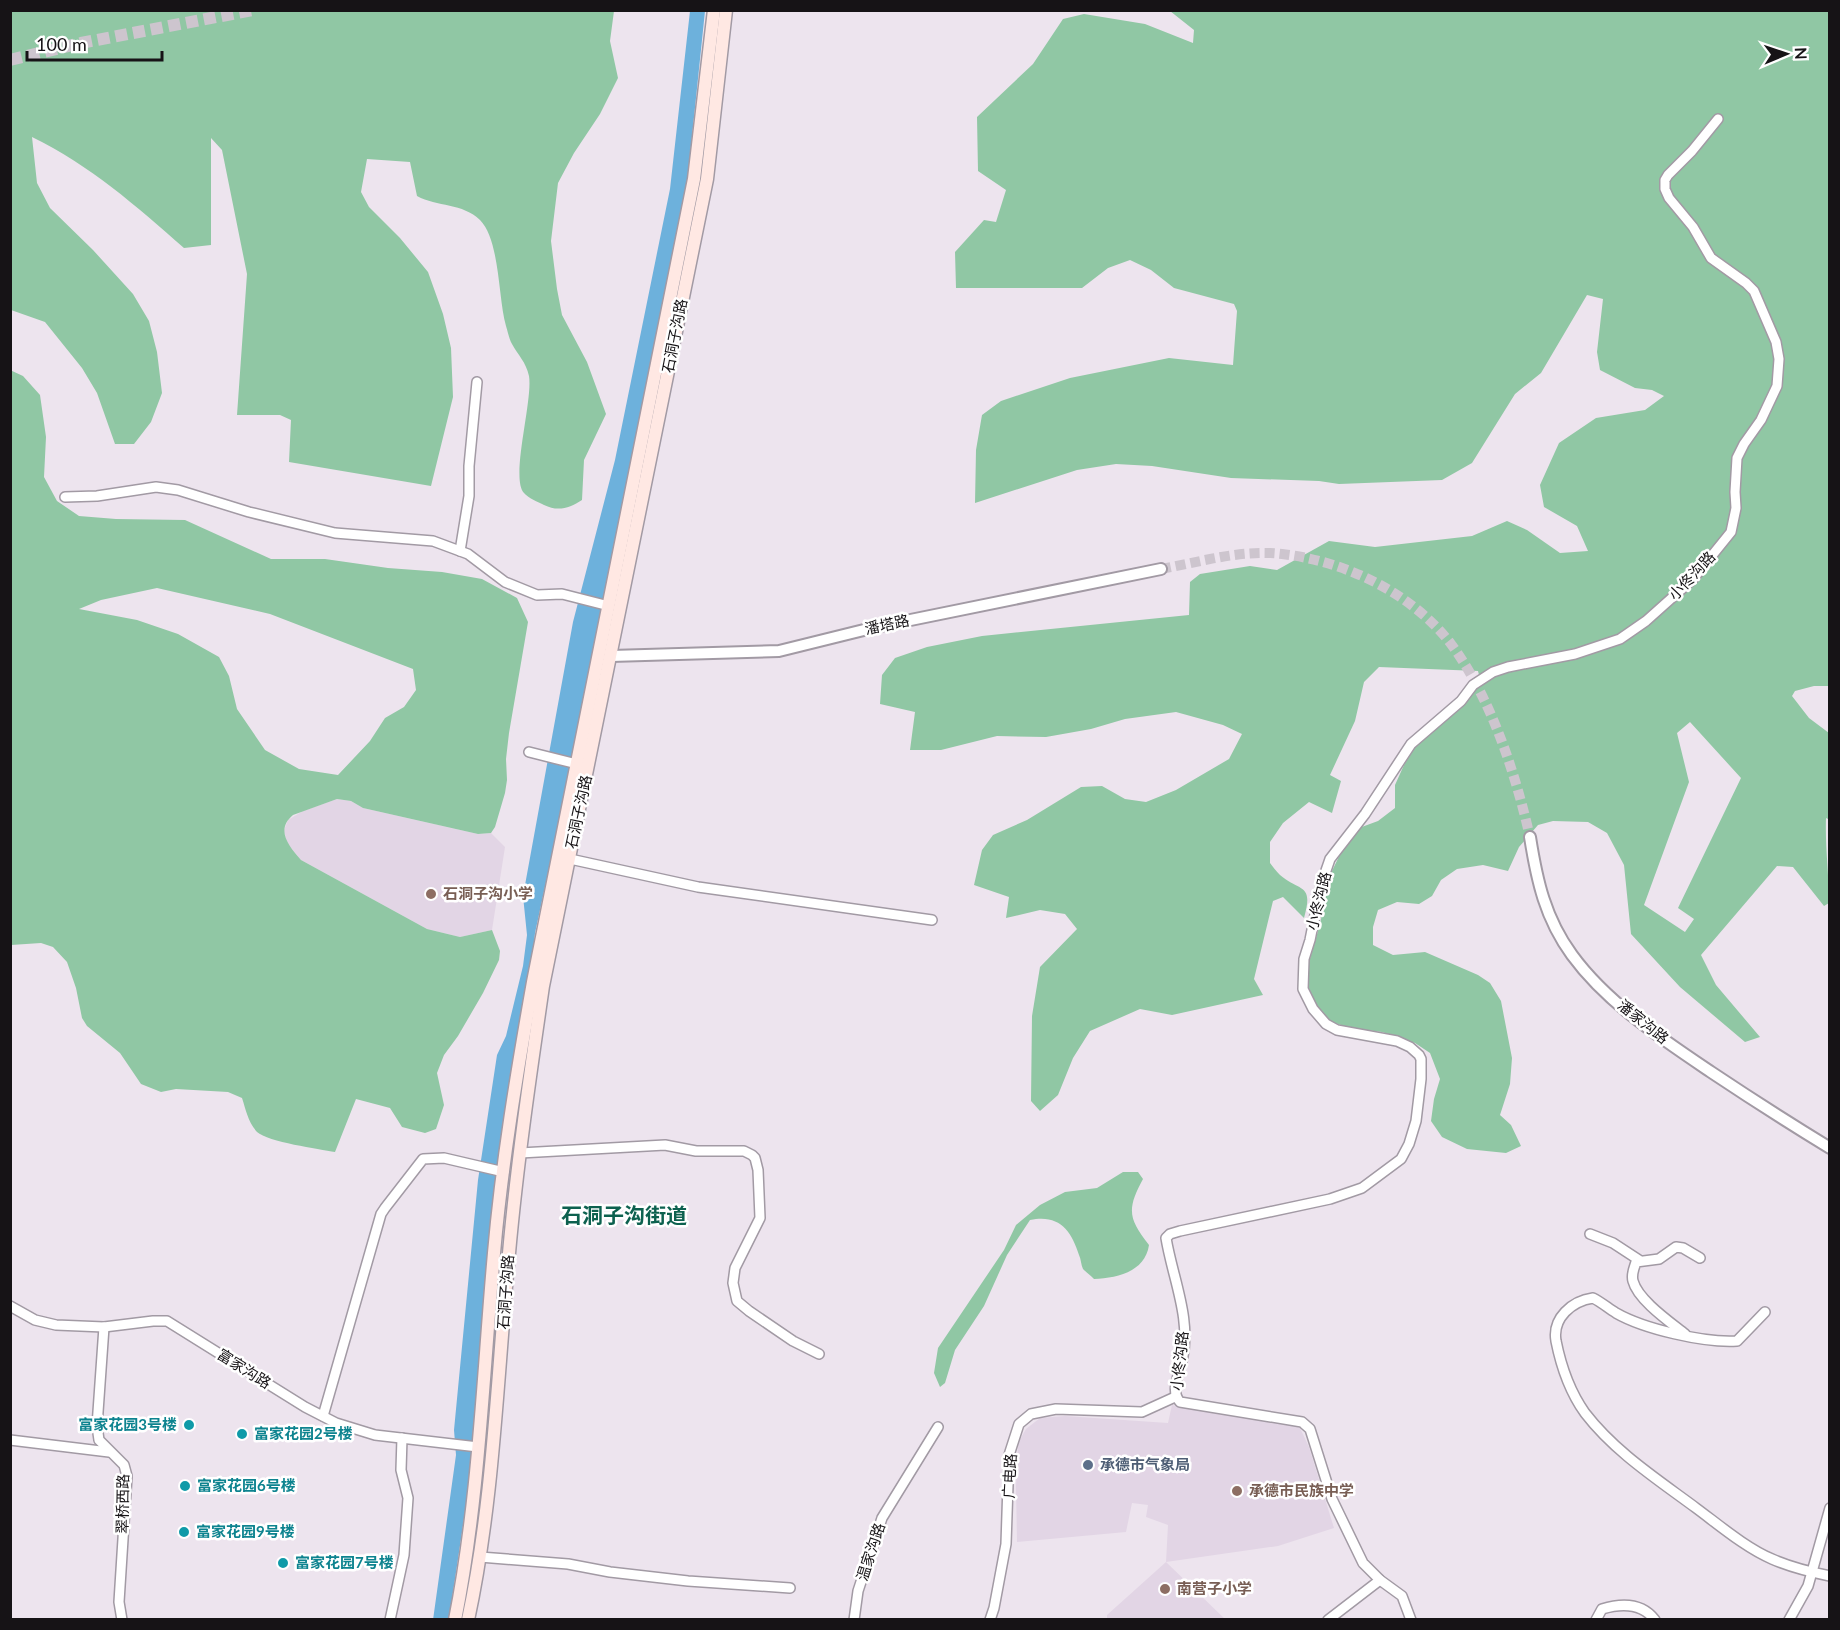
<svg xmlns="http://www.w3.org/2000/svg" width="1840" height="1630" font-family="Lato,'Noto Sans SC',sans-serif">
  <rect width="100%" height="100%" fill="#ede4ee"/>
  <g fill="#e2d5e5">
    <path d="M337,799L351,801L363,808L478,834L491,833L505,847L492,930L460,937L427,929L301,860L287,843L284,830L288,820L303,811Z"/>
    <path d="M1172,1405L1289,1424L1300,1428L1309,1447L1334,1528L1278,1546L1166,1562L1226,1620L1107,1619V1615L1166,1562L1168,1525L1146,1517L1148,1505L1132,1503L1126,1532L1017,1542L1016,1487L1018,1443L1026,1429L1040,1418L1065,1416L1168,1423Z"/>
  </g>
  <g fill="#90c7a4" fill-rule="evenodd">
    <path d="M11,10L614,11L610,41L618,78L600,114L574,153L558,183L551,241L557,289L562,315L587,362L606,414L584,460L582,500C570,508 558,512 544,505C538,502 528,498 524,493C510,478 533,401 529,376C526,362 518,355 512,344C509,339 508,332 506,326C498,298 500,240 480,220C463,203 437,207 417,196L410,162L367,159L361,192L369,207L400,238L428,272L443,314L451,348L453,397L431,486L289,462L291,420L280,415H237L247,274L222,150L211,138V245L184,248C135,205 91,166 32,137L37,183L50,208L93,250L133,294L149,321L157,352L162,393L151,422L134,444H115L97,393L82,368L45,322L11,310Z"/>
    <path d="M1170,11H1829V686H1814L1795,691L1792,696L1809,718L1829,733L1830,820L1826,818C1825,847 1829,874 1829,903L1824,906L1793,867L1777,866L1701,955L1716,985L1760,1037L1745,1042L1680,987L1631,934L1624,865L1607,833L1588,822L1553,821L1538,825L1519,847L1508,871L1483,865L1457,869L1441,880L1432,896L1419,904L1397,902L1378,910L1373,927V945L1393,955L1425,952L1478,975L1490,983L1501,1001L1512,1058L1510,1084L1500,1115L1511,1125L1521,1146L1506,1153L1467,1149L1442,1137L1431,1121L1434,1099L1440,1079L1430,1053L1415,1043L1382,1032L1350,1028L1329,1021L1310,997L1307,969L1320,924L1330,875L1349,836L1359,828L1378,821L1395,808V785L1404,765L1420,739L1465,704L1481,683L1478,671L1379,667L1364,682L1355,721L1330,775L1341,781L1332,813L1309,802L1283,823L1270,842V863C1273,867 1276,871 1280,875C1300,892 1314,883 1304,918L1283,897L1273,901L1254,979L1263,995L1172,1015L1140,1009L1090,1031L1073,1058L1058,1095L1040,1111L1031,1101L1032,1016L1040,967L1077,929L1065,914L1040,910L1006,918L1009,897L974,885L982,850L993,835L1027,820L1081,787L1102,786L1125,799L1146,802L1176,790L1229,759L1242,734L1223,725L1176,712L1125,719L1091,729L1046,737L997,736L941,750H910L915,712L880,704L882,675L895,658L927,647L982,636L1189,615L1190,582L1200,574L1250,566L1277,570L1329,541L1375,547L1472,536L1507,521L1527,530L1560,553L1588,551L1577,526L1544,507L1540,485L1559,443L1596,418L1645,410L1664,396L1652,390L1635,388L1600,370L1597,352L1603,299L1587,295L1541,373L1515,394L1472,463L1442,480L1339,484L1319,481L1231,478L1152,466L1116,464L1077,470L975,503L976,450L982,415L1001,401L1070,378L1169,358L1233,365L1237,311L1234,304L1174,288L1151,270L1130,260L1108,268L1082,288H956L955,252L984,220L996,222L1006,190L978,171L977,117L1033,64L1063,19L1084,14L1145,24L1193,43L1194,30ZM1690,722L1741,778L1678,908L1694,919L1685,932L1644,905L1689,782L1677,733Z"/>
    <path d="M10,370L23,376L40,395L46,437L44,477L57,501L79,516L116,519L185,520L271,559H325L388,568L442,572L482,579L517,598L528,622L509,733L506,759L507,780L505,793L495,827L491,833L478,834L363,808L351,801L337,799L293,815C275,830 289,846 301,860L427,929L460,937L492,930L500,951L499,960L483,993L458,1036L444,1055L437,1073L444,1105L436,1129L425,1133L402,1127L390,1108L356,1099L335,1152C319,1149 268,1142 257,1132C248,1122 246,1110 242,1098L228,1092L176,1089L161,1092L141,1084L120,1053L87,1026L82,1018L76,988L67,962L53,947L41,943L11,945ZM157,588L270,614L413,669L416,690L404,707L385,718L370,741L338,775L299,769L265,750L237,709L229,676L219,657L178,634L137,620L79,609L101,600Z"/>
    <path d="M1123,1172H1138L1143,1179C1126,1210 1129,1219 1149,1245C1145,1272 1117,1278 1094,1279C1091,1276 1086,1272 1083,1269C1081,1265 1081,1259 1079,1255C1071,1230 1059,1214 1030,1220L1007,1255L984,1306L955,1350L945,1383L940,1387L934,1373L938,1348L1004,1250L1016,1225L1040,1205L1065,1192L1097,1188Z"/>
  </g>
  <path fill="#6db1dc" d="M690,11H705L688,175L569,776L535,933L531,974L506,1102L473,1459L449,1619L433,1620L456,1455L454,1430L478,1180L497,1055L506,1036L523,966L527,935L523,896L573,622L615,460L670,189Z"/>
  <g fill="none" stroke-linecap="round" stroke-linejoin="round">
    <path stroke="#cdc5ce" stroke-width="10" stroke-dasharray="10 5" stroke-linecap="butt" d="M1161,569C1200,562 1242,549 1282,554C1345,561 1412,593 1451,644C1491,698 1515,772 1530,837"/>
    <path stroke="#cdc5ce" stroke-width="12" stroke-dasharray="12 6" stroke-linecap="butt" d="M10,60L81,43L253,10"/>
    <g stroke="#a29aa4" stroke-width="12">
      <g id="minor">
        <path d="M65,497L97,496L156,487L178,490L249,512L335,533L433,541L468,554L505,582L537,595L562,594L609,606"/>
        <path d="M460,551L469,496V466L477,382"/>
        <path d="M529,752L577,764"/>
        <path d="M570,859L698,887L932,920"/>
        <path d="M520,1153L665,1145L696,1151H744L752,1155L755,1158L758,1170L760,1218L735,1268L733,1283L737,1301L749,1311L793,1341L819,1354"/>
        <path d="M1590,1234L1613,1243L1639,1260"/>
        <path d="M10,1306L35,1320L56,1325L104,1327L153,1321H167L305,1407L336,1423L375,1435L478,1447"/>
        <path d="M1765,1312L1737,1341C1704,1343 1644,1329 1616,1313C1608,1308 1601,1302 1593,1298C1572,1301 1552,1318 1556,1341C1561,1366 1570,1392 1585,1413C1615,1452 1657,1479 1696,1508C1719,1525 1746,1548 1772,1559C1790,1567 1810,1572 1830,1576"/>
        <path d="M104,1327L97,1426L99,1440L124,1465L127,1476L119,1602L122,1620"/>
        <path d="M1685,1334C1670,1322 1638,1300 1633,1281C1631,1274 1634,1269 1636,1262L1659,1259L1676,1247L1683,1248L1700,1258"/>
        <path d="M323,1416L381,1214L385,1208L423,1159L444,1158L504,1172"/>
        <path d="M10,1440L109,1452"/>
        <path d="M480,1557L568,1564L610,1572L688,1581L790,1588"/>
        <path d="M390,1620L404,1555L408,1498L401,1470L402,1438"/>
        <path d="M854,1620L858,1591L882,1518L938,1427"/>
        <path d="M990,1620L994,1608L1006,1544L1009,1455L1019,1424L1031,1414L1056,1409L1142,1412L1175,1397"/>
        <path d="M1328,1620L1380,1580"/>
        <path d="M1411,1620L1402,1596L1380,1580L1363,1563L1332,1499L1310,1429L1302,1422L1180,1402C1170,1391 1179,1375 1182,1362C1192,1319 1173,1280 1166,1238L1170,1234L1180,1231L1330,1199L1362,1188L1401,1159L1409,1144L1416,1121L1421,1079V1059L1419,1055L1410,1047L1397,1041L1337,1030L1326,1024L1313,1009L1303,989L1304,959L1310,940L1321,885L1330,859L1365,814L1411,744L1461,701L1473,685L1493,672L1508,667L1575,654L1620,639L1646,621L1693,579L1731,532L1736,508L1735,492L1737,458L1744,444L1761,420L1777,386L1779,359L1776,342L1754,291L1746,283L1711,258L1693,227L1669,198L1665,189V180L1668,175L1692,151L1718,119"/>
        <path d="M1596,1620L1602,1609C1622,1603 1642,1603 1655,1620"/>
        <path d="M1789,1620L1808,1586L1830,1508"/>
      </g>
    </g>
    <g stroke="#a29aa4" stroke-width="14">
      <g id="tertiary">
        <path d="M611,656L779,651L876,627L1161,569"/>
        <path d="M1530,837C1537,881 1545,918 1572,955C1607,1003 1662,1039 1711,1072C1750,1098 1789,1123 1830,1148"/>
      </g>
    </g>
    <g stroke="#a29aa4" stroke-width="15">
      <g id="secondary">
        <path d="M455,1620C479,1499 483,1375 494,1253C502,1162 517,1072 533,982L694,179L714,10"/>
        <path d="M468,1620C494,1499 497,1376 509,1253C517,1164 530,1075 543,986L707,179L726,10"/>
      </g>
    </g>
    <use href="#minor" stroke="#fff" stroke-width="9"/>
    <use href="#tertiary" stroke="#fff" stroke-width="10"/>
    <use href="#secondary" stroke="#ffe8e3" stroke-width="12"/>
  </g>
  <g fill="#8d6e63" stroke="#fff" stroke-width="2">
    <circle cx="431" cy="894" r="6"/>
    <circle cx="1237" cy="1491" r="6"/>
    <circle cx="1165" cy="1589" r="6"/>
  </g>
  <g fill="#0f9aa8" stroke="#fff" stroke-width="2">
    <circle cx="189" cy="1425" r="6"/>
    <circle cx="242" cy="1434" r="6"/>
    <circle cx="185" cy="1486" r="6"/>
    <circle cx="184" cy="1532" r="6"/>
    <circle cx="283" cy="1563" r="6"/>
  </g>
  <circle fill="#5c6f8a" stroke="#fff" stroke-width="2" cx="1088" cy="1465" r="6"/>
  <g text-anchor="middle" stroke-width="5" stroke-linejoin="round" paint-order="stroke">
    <g font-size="15" fill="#161316" stroke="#fff">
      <text transform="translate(675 336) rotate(-79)" y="5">石洞子沟路</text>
      <text transform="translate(1692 576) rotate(-47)" y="5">小佟沟路</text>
      <text transform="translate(887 625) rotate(-12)" y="5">潘塔路</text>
      <text transform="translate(579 812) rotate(-78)" y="5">石洞子沟路</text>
      <text transform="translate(1319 901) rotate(-76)" y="5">小佟沟路</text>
      <text transform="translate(1643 1022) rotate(39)" y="5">潘家沟路</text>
      <text transform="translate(506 1292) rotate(-86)" y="5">石洞子沟路</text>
      <text transform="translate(1180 1361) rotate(-84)" y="5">小佟沟路</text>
      <text transform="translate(244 1369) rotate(32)" y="5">富家沟路</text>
      <text transform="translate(1010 1476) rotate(-87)" y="5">广电路</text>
      <text transform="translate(123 1504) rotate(-89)" y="5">翠桥西路</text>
      <text transform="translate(871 1552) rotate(-72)" y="5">温家沟路</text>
    </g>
    <g font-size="15" font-weight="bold" fill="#785e54" stroke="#fff" text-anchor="start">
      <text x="443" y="899">石洞子沟小学</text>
      <text x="1249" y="1496">承德市民族中学</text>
      <text x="1177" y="1594">南营子小学</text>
    </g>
    <g font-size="15" font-weight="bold" fill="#0d838f" stroke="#fff" text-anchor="start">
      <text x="177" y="1430" text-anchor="end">富家花园3号楼</text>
      <text x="254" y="1439">富家花园2号楼</text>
      <text x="197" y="1491">富家花园6号楼</text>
      <text x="196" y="1537">富家花园9号楼</text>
      <text x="295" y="1568">富家花园7号楼</text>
    </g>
    <g font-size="15" font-weight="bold" fill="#4e5e75" stroke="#fff" text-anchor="start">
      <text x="1100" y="1470">承德市气象局</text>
    </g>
    <g font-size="21" font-weight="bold" fill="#0d614f" stroke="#fff">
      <text x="624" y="1223">石洞子沟街道</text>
    </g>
  </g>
  <rect width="1840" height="1630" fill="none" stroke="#161316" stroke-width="24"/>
  <g transform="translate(1786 54) rotate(88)" stroke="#ffffff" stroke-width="4.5" paint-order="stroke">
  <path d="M0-4.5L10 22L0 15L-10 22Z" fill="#161316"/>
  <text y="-9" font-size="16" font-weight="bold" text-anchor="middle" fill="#161316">N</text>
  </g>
  <path d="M27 51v9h135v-9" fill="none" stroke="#161316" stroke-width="3"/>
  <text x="36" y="51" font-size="18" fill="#161316" stroke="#ffffff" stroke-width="4.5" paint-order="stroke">100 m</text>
</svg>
